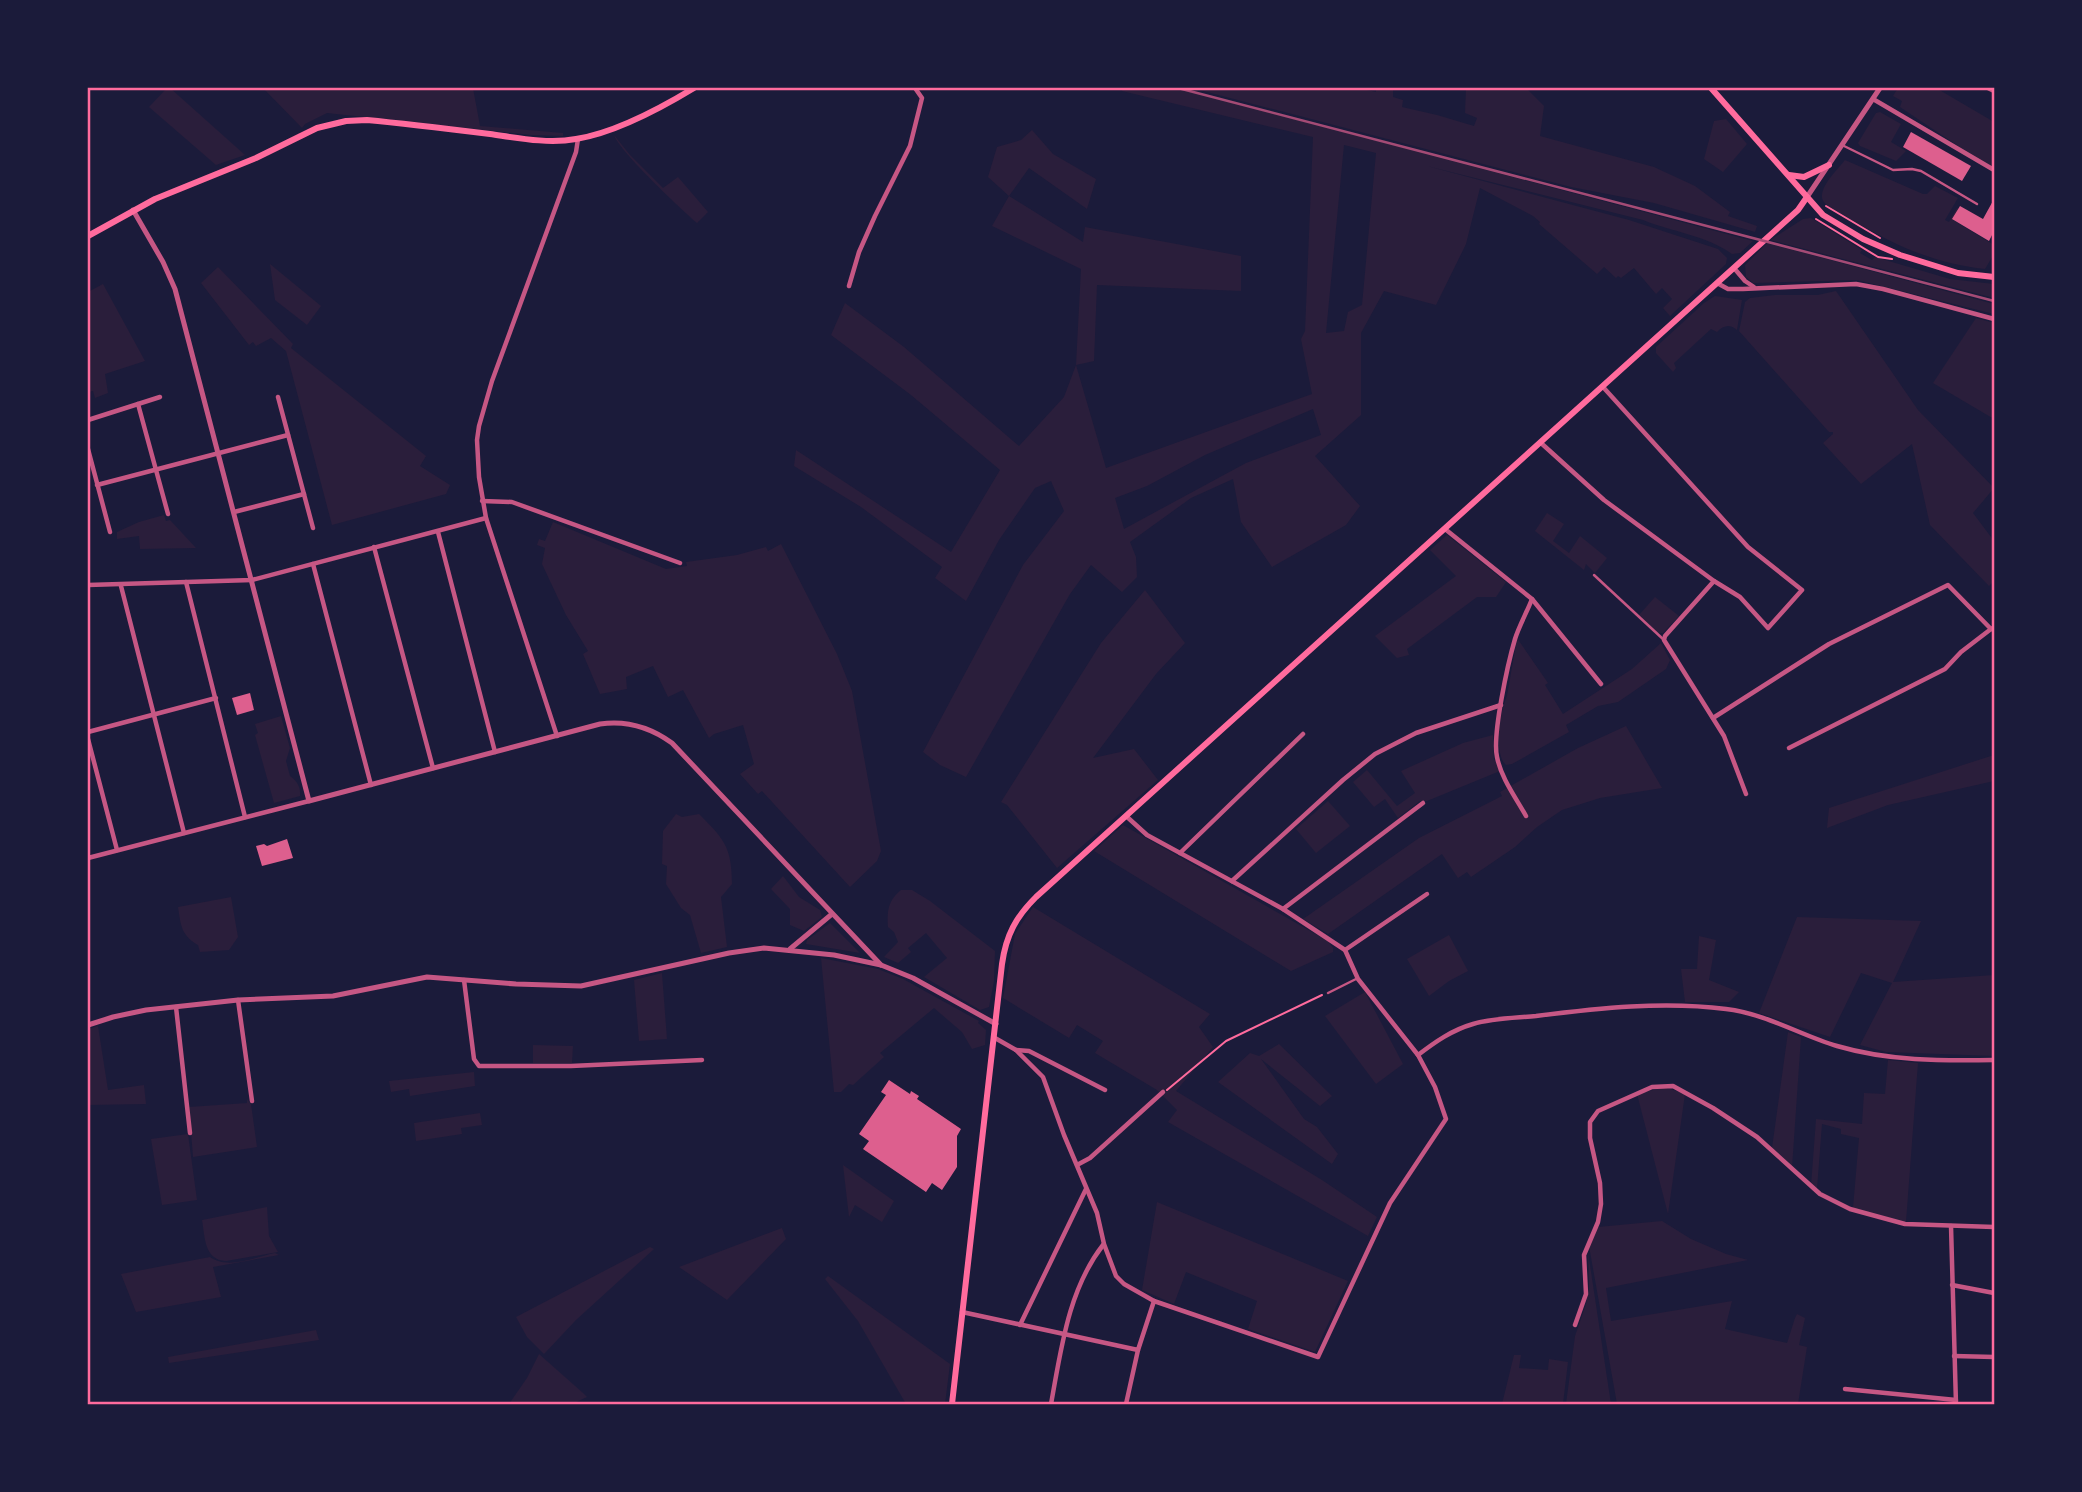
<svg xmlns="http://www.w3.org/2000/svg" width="2082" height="1492" font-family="'IBM Plex Sans',sans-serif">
  <rect width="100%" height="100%" fill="#1b1b3a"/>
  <g fill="#2a1e3b" fill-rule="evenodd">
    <path d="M167,88H170L245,155L216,165L149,107Z"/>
    <path d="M263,88H473L480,126L563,133V136L531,135L327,113L305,124L302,128Z"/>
    <path d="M1123,88H1178L1753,241L1740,253L1732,254C1705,235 1673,232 1643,220L1427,166L1629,220L1718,249L1727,258L1726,264L1670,316L1663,308L1672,299L1662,288L1656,294L1634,268L1621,278L1618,276L1616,278L1604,267L1597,274L1539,224L1540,222L1533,216L1480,188L1466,244L1436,305L1384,291L1361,333V415L1315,456L1360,506L1346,525L1272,567L1241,522L1233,479L1191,498L1130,542L1136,557L1137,577L1122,592L1091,565L1070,594L966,777L940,765L923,752L1023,565L1064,511L1051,481L1035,488L999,540L966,601L935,578L942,567L861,507L794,466L796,450L951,552L1000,470L911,395L831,335L845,303L904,347L1019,446L1064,397L1076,365L1081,269L992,226L1009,196L988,177L997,147L1021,140L1032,130L1053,154L1096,179L1087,209L1029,168L1009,196L1083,242L1085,227L1241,256V291L1097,285L1094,361L1076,365L1106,468L1312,394L1301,339L1305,331L1313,137L1122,91ZM1344,145L1376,153L1362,305L1348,312L1344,331L1326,333ZM1313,409L1321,435L1246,463L1124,529L1115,498L1147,486L1205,455Z"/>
    <path d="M1192,88H1358L1376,92V88H1393V97L1403,100L1402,107L1437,115L1474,126L1477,118L1465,113L1466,88H1526L1544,106L1540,136L1654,167L1695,186L1730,212L1728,216L1757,226L1755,232L1654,203L1571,187Z"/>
    <path d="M1898,88H1936L1994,122V170L1900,107L1902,101L1893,96Z"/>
    <path d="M1880,112L1901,124L1891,142L1906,151L1896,161L1860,146L1858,143L1876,113Z"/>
    <path d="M1726,119L1747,144L1723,172L1704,159L1714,121Z"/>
    <path d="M614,135L630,155L663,188L678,177L708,212L697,223C681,209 619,151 614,135Z"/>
    <path d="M1845,160L1923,194H1927L1935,186L1958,198L1945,220L1949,222L1957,208L1959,209L1953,220L1994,245V254L1985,269C1931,263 1892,244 1845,216C1839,212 1821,205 1822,196C1822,184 1838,169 1845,160Z"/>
    <path d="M1811,218L1862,250L1860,253L1872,260L1875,257L1950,279L1994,284V298L1770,240L1803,219Z"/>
    <path d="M1767,243L1994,304V314L1857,280L1753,283L1746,277L1745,265Z"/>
    <path d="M270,264L321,306L307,325L275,300Z"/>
    <path d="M218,267L293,344L291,348L426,456L420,466L450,485L446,494L332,525L286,351L271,338L256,346L253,342L249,345L201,283Z"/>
    <path d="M103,284L145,361L105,374L108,393L95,398L93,391L88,392V292Z"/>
    <path d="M1836,291L1918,410L1994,488L1973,513L1994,541V581L1989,586L1930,525L1912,444L1861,484L1823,443L1833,434V432H1829L1739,331L1745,302L1750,298L1775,295H1818Z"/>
    <path d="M1715,296L1742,300L1737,330C1730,324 1724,325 1717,332L1711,329L1674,363L1676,368L1673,372L1656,353V347L1704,303Z"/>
    <path d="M1976,318L1994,323V419L1933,383Z"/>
    <path d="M1547,513L1564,524L1553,541L1569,553L1580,536L1607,558L1595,573L1586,564L1584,570L1535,531Z"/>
    <path d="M164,515L166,521L170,520L196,548L140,549L139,536L117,539V532L139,522Z"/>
    <path d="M553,522L666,569L687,566L686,562L737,555L766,547L768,551L781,544L837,654L852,691L881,851L877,861L850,887L762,791L758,794L740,774L754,764L743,725L714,734L709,738L683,690L668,697L653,666L626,677L627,689L600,694L583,654L588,651L566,615L542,564L545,548L537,545L539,539L545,541Z"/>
    <path d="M1447,535L1506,582L1496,597H1477L1407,649L1409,655L1397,658L1375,636L1456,576L1430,550Z"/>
    <path d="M1145,590L1185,643L1156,674L1093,758L1134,749L1158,780L1057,868L1007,805L1001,802L1101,643Z"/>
    <path d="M1655,597L1679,616L1663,633H1658L1639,615Z"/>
    <path d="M1517,638L1548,683L1545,685L1563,714L1632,669L1661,643L1670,660L1666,669L1618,702L1598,706L1566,725L1569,732L1512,764L1506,765C1493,753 1500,711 1507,696Z"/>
    <path d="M281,716L290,748L286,761L290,776C297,781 301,787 300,796L274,803L255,735L258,733L255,724Z"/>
    <path d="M1626,726L1662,788L1600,798L1562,810L1537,827L1515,847L1471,877L1467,872L1458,878L1442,854L1328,934L1303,919L1419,838L1502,796L1500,792L1578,748Z"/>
    <path d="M1493,735L1494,759L1500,771L1427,801H1420L1398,818L1385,799L1374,807L1353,782L1367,770L1397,806L1415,793L1401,771L1463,743Z"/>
    <path d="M1994,755V781L1888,805L1827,828L1829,808Z"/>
    <path d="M1328,801L1350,826L1316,853L1296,829Z"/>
    <path d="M676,814L682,817L699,814C724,839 732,847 732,884L721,897L727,947L701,953L690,915L681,908L666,884L667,866L662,864L663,831Z"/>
    <path d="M1123,825L1328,941L1333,948V952L1291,971L1094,851Z"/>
    <path d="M783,876L799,897L820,910L822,917L804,931L790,925V909L771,889Z"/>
    <path d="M901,890H912L930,901L995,951L994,981L989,1007L980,1010L924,977L947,958L926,933L908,948L911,952L898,963L884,957L898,942L894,932L888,927C887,910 888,901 901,890Z"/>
    <path d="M231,897L238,937L229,950L200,952L198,945C181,935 181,926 178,907Z"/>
    <path d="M1033,907L1210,1014L1199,1027L1213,1047L1176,1091L1322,1180L1377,1217L1368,1236L1168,1122L1177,1110L1157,1090L1095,1053L1103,1041L1077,1025L1069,1038L1003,998L1015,934Z"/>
    <path d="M1797,917L1921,921L1893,982L1994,975V1056L1886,1052L1860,1045L1892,983L1861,973L1830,1037L1759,1013Z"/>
    <path d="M830,923L860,953L806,944L807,940Z"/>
    <path d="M1449,935L1468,971L1449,981L1429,996L1407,959Z"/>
    <path d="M1699,936L1716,940L1709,980L1739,992L1729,1002H1685L1681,969H1697Z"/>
    <path d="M821,958L878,969L903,979L979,1021L978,1023L986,1030L985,1045L972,1049L962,1032L934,1008L880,1053L884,1057L853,1085L849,1084L841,1092H834Z"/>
    <path d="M662,973L667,1039L639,1041L634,980Z"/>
    <path d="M1365,992L1403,1064L1376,1084L1325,1016Z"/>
    <path d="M98,1026L108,1090L144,1085L146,1104L88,1105V1029Z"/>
    <path d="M1788,1032L1801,1037L1792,1168L1772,1148Z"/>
    <path d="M1279,1044L1332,1096L1320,1106L1261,1059L1304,1119L1317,1127L1338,1154L1332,1164L1218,1082L1250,1053L1259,1056Z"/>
    <path d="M533,1045L573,1046L572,1063H533Z"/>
    <path d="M1888,1060L1918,1063L1906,1222L1853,1208L1859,1138L1841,1134V1129L1822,1124L1817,1189L1811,1186L1816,1119L1862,1124L1864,1093L1885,1094Z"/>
    <path d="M474,1072L475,1086L410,1096L409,1089L391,1092L389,1081Z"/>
    <path d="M1665,1087L1685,1094L1668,1214L1637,1094Z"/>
    <path d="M247,1099L251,1104L257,1147L193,1157L189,1107L247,1103Z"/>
    <path d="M480,1113L482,1125L461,1128L462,1134L416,1141L414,1123Z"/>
    <path d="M188,1134L197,1200L162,1205L151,1139Z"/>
    <path d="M843,1165L894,1201L882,1222L855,1205L849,1217Z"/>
    <path d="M1157,1202L1348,1281L1315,1352L1248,1329L1257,1301L1186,1272L1174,1304L1142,1290Z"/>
    <path d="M267,1207L269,1236L278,1252L226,1261C204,1260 205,1237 202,1220Z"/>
    <path d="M1662,1221L1691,1239L1726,1254L1748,1260L1606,1288L1611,1321L1732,1301L1725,1329L1787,1343L1795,1318L1797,1314L1805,1318L1799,1345L1807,1347L1798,1404H1718L1693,1402L1692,1404H1617L1589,1246L1598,1227Z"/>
    <path d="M782,1228L786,1239L727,1300L679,1267Z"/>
    <path d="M650,1247L654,1249L576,1320L544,1354L527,1337L516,1317Z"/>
    <path d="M1588,1252L1611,1404H1566L1575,1336L1586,1304L1589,1286Z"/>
    <path d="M275,1253L279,1255L213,1267L221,1297L136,1312L121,1274L210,1257C228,1270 255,1257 275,1253Z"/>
    <path d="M828,1276L950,1364L945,1404H906L858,1321L825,1279Z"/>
    <path d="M316,1330L319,1340L169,1363L168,1357Z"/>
    <path d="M539,1354L583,1393L587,1397L572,1404H509L527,1378Z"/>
    <path d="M1514,1355H1521L1519,1368L1548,1370L1549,1359L1568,1362L1563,1404H1502Z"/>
  </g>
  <g fill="#dd5f8e">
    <path d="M1911,132L1971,166L1962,181L1903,147Z"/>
    <path d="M1994,199L1993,225L1994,231L1989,241L1952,219L1960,206L1983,219Z"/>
    <path d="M250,693L254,710L237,715L232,698Z"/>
    <path d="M287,839L293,858L262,866L256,846L264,844L267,846Z"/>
    <path d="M889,1080L910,1094L911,1091L919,1096L917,1099L961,1129L957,1136V1167L942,1190L932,1183L926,1192L863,1149L869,1141L859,1134L886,1095L881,1092Z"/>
  </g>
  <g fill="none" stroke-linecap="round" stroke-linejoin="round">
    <g stroke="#ff6b9d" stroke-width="2">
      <path d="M1826,206L1880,238"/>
      <path d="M1816,219L1878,257L1892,259"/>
      <path d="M1167,1090L1226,1041L1322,995"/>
    </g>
    <g stroke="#c65784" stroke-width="2.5">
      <path d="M1842,145L1893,170L1912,169L1921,171L1977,204"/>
      <path d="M1594,575L1664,640"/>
      <path d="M1328,993L1356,979"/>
    </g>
    <g stroke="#c65784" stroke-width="4.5">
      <path d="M1988,88L1994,91"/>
      <path d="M1873,99L1994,170"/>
      <path d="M1734,268L1745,281L1754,287"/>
      <path d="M1717,283L1728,289H1743L1856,284L1883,289L1994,319"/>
      <path d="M849,286L859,252L875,216L910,146L922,98L915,88"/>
      <path d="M1603,387L1748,547L1802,590L1768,628L1740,597L1714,581L1665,636L1664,640L1724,736L1746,794"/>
      <path d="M278,397L313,528"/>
      <path d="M138,404L168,514"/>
      <path d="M88,420L160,397"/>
      <path d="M1541,443L1604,500L1714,581"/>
      <path d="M88,449L110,532"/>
      <path d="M97,485L288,435"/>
      <path d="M482,501L512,502L680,563"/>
      <path d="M234,512L304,494"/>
      <path d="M1445,529L1532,599L1601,684"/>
      <path d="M438,532L495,752"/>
      <path d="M374,547L433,768"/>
      <path d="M313,564L371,785"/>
      <path d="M186,582L245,817"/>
      <path d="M88,585L252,580L486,518"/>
      <path d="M121,586L184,833"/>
      <path d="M1713,718L1829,644L1948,585L1991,629L1994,628"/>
      <path d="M88,732L216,698"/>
      <path d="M557,736L486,518L479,477L477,440L479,426L492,381L576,152L578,139"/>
      <path d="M88,739L117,850"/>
      <path d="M1789,748L1945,669L1961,652L1991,629"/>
      <path d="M1526,816C1516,798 1501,778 1497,757C1492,735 1508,663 1515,639C1519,626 1527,612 1532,599"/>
      <path d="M1180,853L1303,734"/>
      <path d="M88,858L309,801"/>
      <path d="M1232,881L1343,780L1375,754L1416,733L1501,705"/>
      <path d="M1283,909L1423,803"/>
      <path d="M1345,950L1427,894"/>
      <path d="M464,980L474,1059L479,1066H571L702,1060"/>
      <path d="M238,1000L252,1101"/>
      <path d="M176,1007L190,1133"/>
      <path d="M995,1038L1016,1050L1043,1077L1064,1135L1097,1213L1104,1244L1116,1276L1124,1284L1154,1301"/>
      <path d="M1016,1050L1029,1051L1105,1090"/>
      <path d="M1418,1055C1435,1042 1452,1030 1473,1024C1493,1018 1516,1018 1536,1016C1599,1008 1663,1001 1726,1009C1767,1014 1800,1035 1837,1046C1888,1061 1941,1061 1994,1060"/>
      <path d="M1077,1165L1090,1158L1163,1092"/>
      <path d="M1951,1226L1956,1404"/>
      <path d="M1952,1285L1994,1293"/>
      <path d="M962,1312L1138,1350L1154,1301L1318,1357L1390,1203L1446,1119L1435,1087L1418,1055L1358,979L1345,950L1283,909L1147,835L1126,816"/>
      <path d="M1020,1325L1086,1189"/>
      <path d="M1575,1325L1586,1294L1584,1255L1598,1222L1601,1204L1600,1183L1590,1138V1122L1598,1111L1652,1087L1673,1086L1713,1108L1757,1137L1820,1194L1850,1209L1905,1224L1994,1227"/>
      <path d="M1954,1356L1994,1357"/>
      <path d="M1845,1389L1956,1400"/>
      <path d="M1051,1404C1061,1350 1068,1290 1103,1245"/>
      <path d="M1126,1404L1138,1350"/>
    </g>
    <g stroke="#c65784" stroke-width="5">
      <path d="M1807,197L1880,88"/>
      <path d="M133,210L163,262L175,289L309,801L600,724C627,720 650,727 672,743L881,965"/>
      <path d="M790,949L832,914"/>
      <path d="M88,1025L113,1017L146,1010L238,1000L333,996L427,977L516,984L581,986L729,953L764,948L834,955L881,965L913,978L996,1024"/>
    </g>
    <g stroke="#ff6b9d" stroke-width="6">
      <path d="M1711,88L1823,215L1863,239L1900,255L1958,273L1994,277"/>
      <path d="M1789,175L1804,177L1829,165"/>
      <path d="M88,236L155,199L256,158L317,128L346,121L367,120C408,124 449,129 490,134C518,138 548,144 576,139C614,133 661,108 694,88"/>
      <path d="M952,1404L1002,964C1006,935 1016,917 1036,897L1717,283L1798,210L1807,197"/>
    </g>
    <path stroke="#a44b75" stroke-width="2.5" d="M1178,88L1994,301"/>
  </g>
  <rect width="2082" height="1492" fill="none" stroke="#1b1b3a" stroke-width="178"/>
  <rect x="89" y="89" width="1904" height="1314" fill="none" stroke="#ff6b9d" stroke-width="2.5"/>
</svg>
